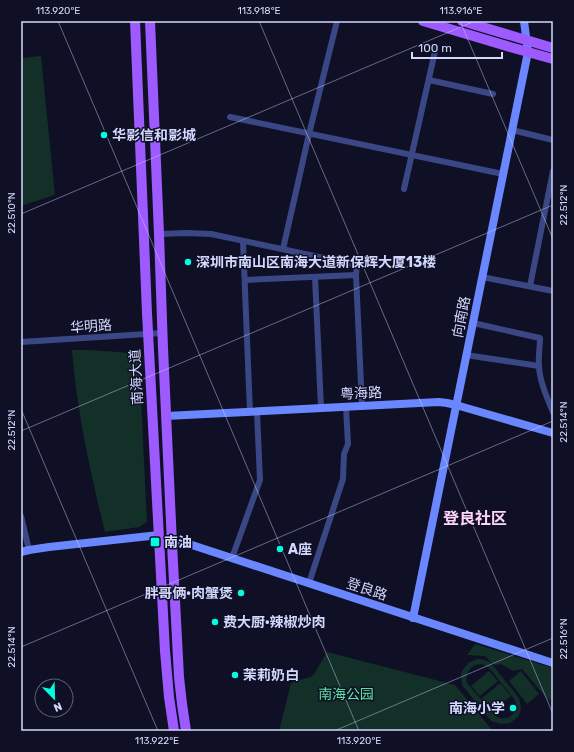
<svg xmlns="http://www.w3.org/2000/svg" width="574" height="752" font-family="Rubik,'Noto Sans SC',sans-serif">
  <rect width="100%" height="100%" fill="#0f1025"/>
  <g fill="#122f28" fill-rule="evenodd">
    <path d="M41,56L55,195L21,206V58Z"/>
    <path d="M72,350H89L133,353L139,358L147,522L139,527L105,532C90,471 77,413 72,350Z"/>
    <path d="M475,644L553,668V697L549,701L522,669L513,671L501,664L494,665L485,656L467,655Z"/>
    <path d="M327,652L455,685L493,731H279L291,683L313,676Z"/>
    <path d="M477,659H481L490,662L519,698L521,707L520,712L518,717L510,723L501,724L491,721L462,685L461,676L462,671L468,663ZM481,664L484,665L490,669L515,700C519,714 507,723 495,716L467,683C465,673 470,665 481,664Z"/>
    <path d="M489,671L498,681L480,696L471,686Z"/>
    <path d="M521,671L539,694L527,704L509,681Z"/>
    <path d="M500,683L511,696L491,712L481,699Z"/>
  </g>
  <g fill="none" stroke-linecap="round" stroke-linejoin="round">
    <g stroke="#3a4784" stroke-width="6">
      <path d="M429,80L493,94"/>
      <path d="M230,117L503,174"/>
      <path d="M512,130L553,140"/>
      <path d="M404,189L436,47"/>
      <path d="M159,234L188,233L211,234L357,265L356,275L362,406"/>
      <path d="M243,241L250,412"/>
      <path d="M283,249L309,134L337,21"/>
      <path d="M315,277L321,408"/>
      <path d="M482,277L553,291"/>
      <path d="M245,280L356,275"/>
      <path d="M530,286L553,171"/>
      <path d="M473,323L540,338C540,347 538,357 539,367C540,382 547,398 553,412"/>
      <path d="M21,342L162,333"/>
      <path d="M466,355L539,366"/>
      <path d="M21,516L29,550"/>
      <path d="M232,558L260,480L257,412"/>
      <path d="M309,583L343,479L344,454L348,444L346,407"/>
    </g>
    <g stroke="#6a87ff" stroke-width="8">
      <path d="M166,416L439,402L447,403L456,405L553,433"/>
      <path d="M172,544H183L192,545L553,663"/>
      <path d="M21,552L29,550L49,547L159,535"/>
      <path d="M413,618L528,52L524,21"/>
    </g>
    <g stroke="#9d5aff" stroke-width="10">
      <path d="M135,21L147,313L165,651L169,697L174,731"/>
      <path d="M150,21L159,234L163,348L172,544L179,677L182,704L186,731"/>
      <path d="M423,21L510,47L553,59"/>
      <path d="M462,21L553,48"/>
    </g>
  </g>
  <path fill="none" stroke="#d3d8ff" stroke-width="1" stroke-opacity="0.45" d="M58,21L359,731M259,21L553,714M460,21L553,239M21,214L475,21M21,409L158,731M21,431L553,205M21,647L553,421M334,731L553,638"/>
  <g fill="#00fee0" stroke="#0f1025" stroke-width="1.5">
    <circle cx="104" cy="135" r="4"/>
    <circle cx="188" cy="262" r="4"/>
    <rect x="150" y="537" width="10" height="10" rx="2"/>
    <circle cx="280" cy="549" r="4"/>
    <circle cx="241" cy="593" r="4"/>
    <circle cx="215" cy="622" r="4"/>
    <circle cx="235" cy="675" r="4"/>
    <circle cx="513" cy="708" r="4"/>
  </g>
  <g text-anchor="middle" stroke-width="3" stroke-linejoin="round" paint-order="stroke">
    <g font-size="14" font-weight="bold" fill="#d3d8ff" stroke="#0f1025" text-anchor="start">
      <text x="112" y="140">华影信和影城</text>
      <text x="196" y="267">深圳市南山区南海大道新保辉大厦13楼</text>
      <text x="164" y="547">南油</text>
      <text x="288" y="554">A座</text>
      <text x="233" y="598" text-anchor="end">胖哥俩·肉蟹煲</text>
      <text x="223" y="627">费大厨·辣椒炒肉</text>
      <text x="243" y="680">茉莉奶白</text>
      <text x="505" y="713" text-anchor="end">南海小学</text>
    </g>
    <g font-size="14" fill="#d3d8ff" stroke="#0f1025">
      <text transform="translate(461 317) rotate(-79)" y="5">向南路</text>
      <text transform="translate(91 326) rotate(-4)" y="5">华明路</text>
      <text transform="translate(136 377) rotate(-93)" y="5">南海大道</text>
      <text transform="translate(361 393) rotate(-3)" y="5">粤海路</text>
      <text transform="translate(367 589) rotate(18)" y="5">登良路</text>
    </g>
    <g font-size="14" fill="#5ee0a3" stroke="#0f1025">
      <text x="346" y="699">南海公园</text>
    </g>
    <g font-size="16" font-weight="bold" fill="#ffd5f9" stroke="#0f1025">
      <text x="475" y="524">登良社区</text>
    </g>
  </g>
  <rect width="574" height="752" fill="none" stroke="#0f1025" stroke-width="44"/>
  <g transform="translate(54 698) rotate(157)"><circle r="19" fill="#0f1025" stroke="#5d607c"/>
  <path d="M0-3L7 15L0 10L-7 15Z" fill="#00fee0"/>
  <text y="-6" font-size="11" font-weight="bold" text-anchor="middle" fill="#d3d8ff">N</text>
  </g>
  <path d="M412 52v6h90v-6" fill="none" stroke="#d3d8ff" stroke-width="2"/>
  <text x="418" y="52" font-size="12" fill="#d3d8ff" stroke="#0f1025" stroke-width="3" paint-order="stroke">100 m</text>
  <rect x="22" y="22" width="530" height="708" fill="none" stroke="#d3d8ff" stroke-width="1.5"/>
  <g font-size="10" text-anchor="middle" fill="#d3d8ff">
    <text x="58" y="14">113.920°E</text>
    <text x="259" y="14">113.918°E</text>
    <text x="461" y="14">113.916°E</text>
    <text transform="translate(563 205) rotate(-90)" y="4">22.512°N</text>
    <text transform="translate(11 213) rotate(-90)" y="4">22.510°N</text>
    <text transform="translate(563 422) rotate(-90)" y="4">22.514°N</text>
    <text transform="translate(11 430) rotate(-90)" y="4">22.512°N</text>
    <text transform="translate(563 639) rotate(-90)" y="4">22.516°N</text>
    <text transform="translate(11 647) rotate(-90)" y="4">22.514°N</text>
    <text x="157" y="744">113.922°E</text>
    <text x="359" y="744">113.920°E</text>
  </g>
</svg>
